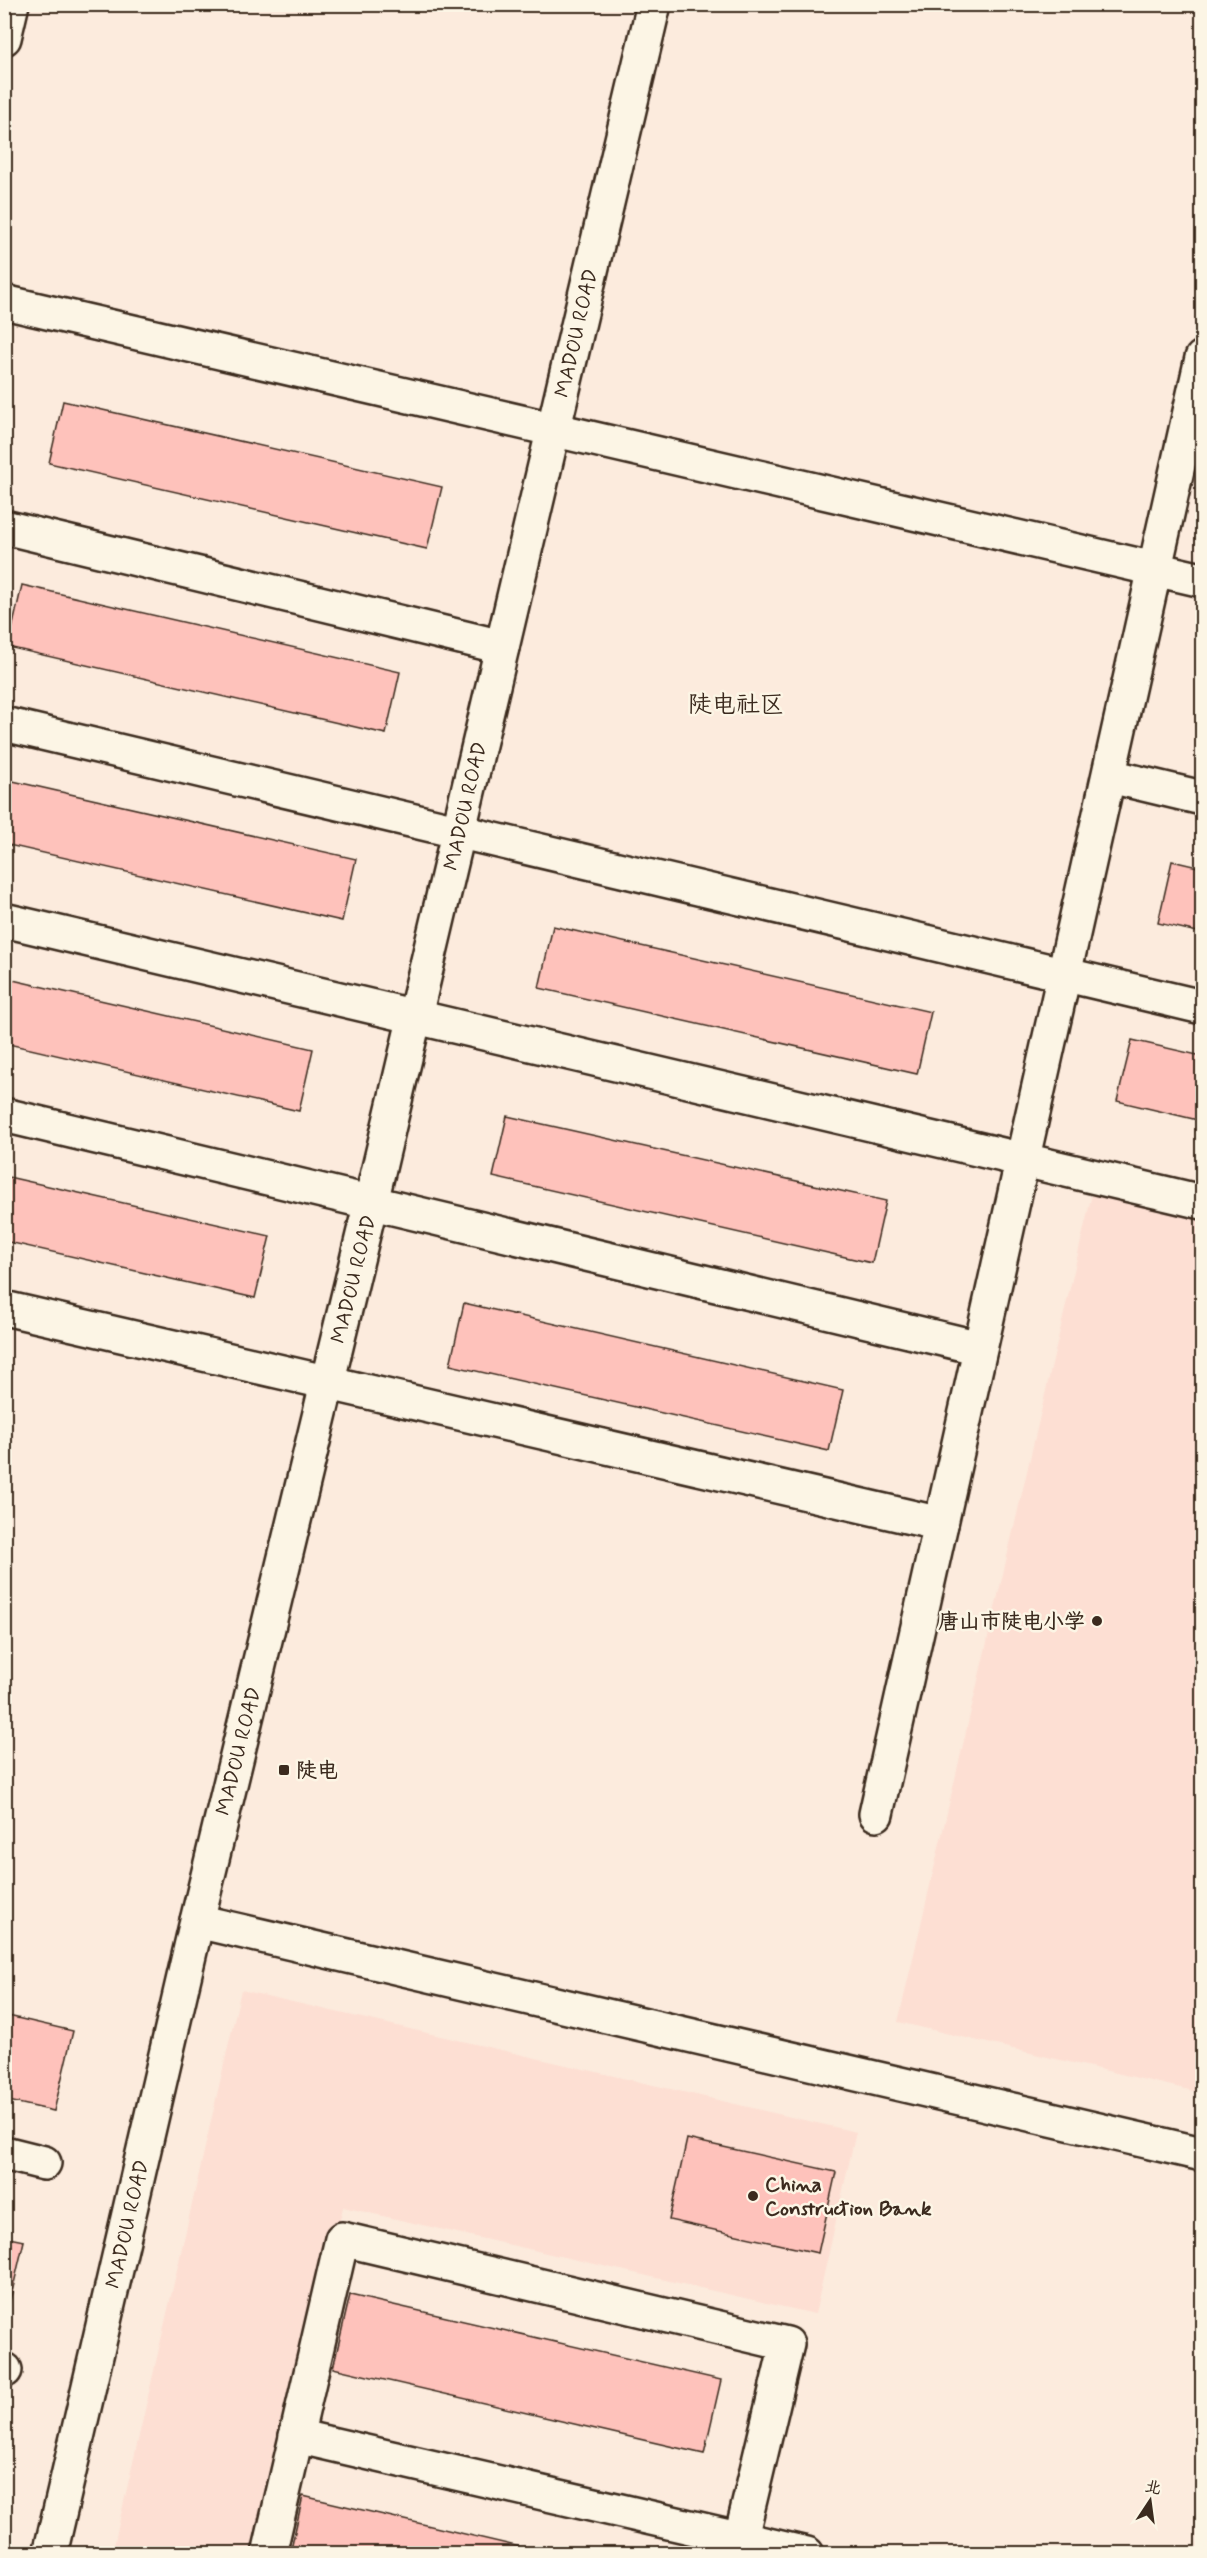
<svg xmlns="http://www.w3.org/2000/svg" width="1207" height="2558" font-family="Mynerve,'LXGW WenKai TC',sans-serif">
  <rect width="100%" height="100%" fill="#fcebdd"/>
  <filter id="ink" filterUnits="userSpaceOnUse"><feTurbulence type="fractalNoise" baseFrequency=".0167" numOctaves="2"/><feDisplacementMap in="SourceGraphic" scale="12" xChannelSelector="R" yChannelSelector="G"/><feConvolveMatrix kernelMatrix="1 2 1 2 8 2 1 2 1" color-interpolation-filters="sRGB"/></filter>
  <g filter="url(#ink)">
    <g fill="#fddfd3">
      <path d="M1092,1194L1202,1220V2093L898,2022Z"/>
      <path d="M241,1990L856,2132L815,2314L343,2207L262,2553L112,2554Z"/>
    </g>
    <g fill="#fec2bb" stroke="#3b2a1e" stroke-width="1.5">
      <path d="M63,401L442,487L427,549L49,463Z"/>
      <path d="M22,585L400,672L386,734L8,647Z"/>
      <path d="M4,779L356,859L342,921L4,844Z"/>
      <path d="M1172,861L1202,868V933L1158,923Z"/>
      <path d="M553,926L931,1012L917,1074L539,988Z"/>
      <path d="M4,978L313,1049L299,1111L4,1043Z"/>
      <path d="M1132,1040L1202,1056V1121L1117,1101Z"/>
      <path d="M507,1116L886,1201L872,1263L493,1177Z"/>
      <path d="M4,1176L270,1236L255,1298L4,1241Z"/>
      <path d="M464,1303L843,1390L829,1451L450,1365Z"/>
      <path d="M4,2015L73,2031L54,2111L4,2100Z"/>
      <path d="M687,2139L836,2172L818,2253L669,2220Z"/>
      <path d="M4,2237L24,2241L5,2322H4Z"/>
      <path d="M350,2295L721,2380L704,2454L333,2368Z"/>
      <path d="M303,2496L550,2554H290Z"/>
    </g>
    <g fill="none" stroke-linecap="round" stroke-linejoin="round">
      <g stroke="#3b2a1e" stroke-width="38">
        <g id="street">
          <path d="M4,38L12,4"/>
          <path d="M4,302L1202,580"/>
          <path d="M4,527L502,647"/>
          <path d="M4,724L1202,1007"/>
          <path d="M1110,776L1202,798"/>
          <path d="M4,920L1202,1202"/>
          <path d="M4,1115L980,1348"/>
          <path d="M4,1308L941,1524"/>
          <path d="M876,1814L1202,358"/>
          <path d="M197,1921L1202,2154"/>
          <path d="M4,2153L44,2163"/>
          <path d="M4,2370H5"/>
          <path d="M296,2436L807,2554"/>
          <path d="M269,2554L342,2239L787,2344L737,2554"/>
        </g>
      </g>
      <g stroke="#3b2a1e" stroke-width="38">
        <path id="secondary" d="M50,2554L197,1921L371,1202L654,4"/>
      </g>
      <use href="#street" stroke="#fcf5e5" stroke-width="33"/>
      <use href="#secondary" stroke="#fcf5e5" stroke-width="33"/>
    </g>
  </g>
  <g fill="#3b2a1e" stroke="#fcf5e5" stroke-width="2">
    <circle cx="1097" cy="1621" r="6"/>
    <rect x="278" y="1764" width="12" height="12" rx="3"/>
    <circle cx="753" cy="2196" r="6"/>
  </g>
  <g text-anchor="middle" stroke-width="5" stroke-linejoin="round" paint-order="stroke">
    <g font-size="21" fill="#3b2a1e" stroke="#fcf5e5">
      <text transform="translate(576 333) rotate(-77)" y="7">MADOU ROAD</text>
      <text transform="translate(465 806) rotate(-77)" y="7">MADOU ROAD</text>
      <text transform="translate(353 1279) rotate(-76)" y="7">MADOU ROAD</text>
      <text transform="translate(238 1751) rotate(-76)" y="7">MADOU ROAD</text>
      <text transform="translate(127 2224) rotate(-77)" y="7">MADOU ROAD</text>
    </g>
    <g font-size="21" font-weight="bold" fill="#3b2a1e" stroke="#fcf5e5" text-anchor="start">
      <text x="1085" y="1628" text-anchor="end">唐山市陡电小学</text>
      <text x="296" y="1777">陡电</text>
      <text x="765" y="2191">China<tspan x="765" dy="24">Construction Bank</tspan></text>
    </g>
    <g font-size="24" fill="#3b2a1e" stroke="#fcf5e5">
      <text x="736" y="712">陡电社区</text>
    </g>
  </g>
  <rect width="1207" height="2558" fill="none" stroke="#fcf5e5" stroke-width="24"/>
  <rect x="12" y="12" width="1183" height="2534" fill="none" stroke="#3b2a1e" stroke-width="2" filter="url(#ink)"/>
  <g transform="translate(1150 2501) rotate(13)" stroke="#fcf5e5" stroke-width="4.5" paint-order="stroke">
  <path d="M0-4.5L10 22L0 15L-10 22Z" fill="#3b2a1e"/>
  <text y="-9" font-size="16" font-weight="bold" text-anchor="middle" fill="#3b2a1e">北</text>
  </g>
</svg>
